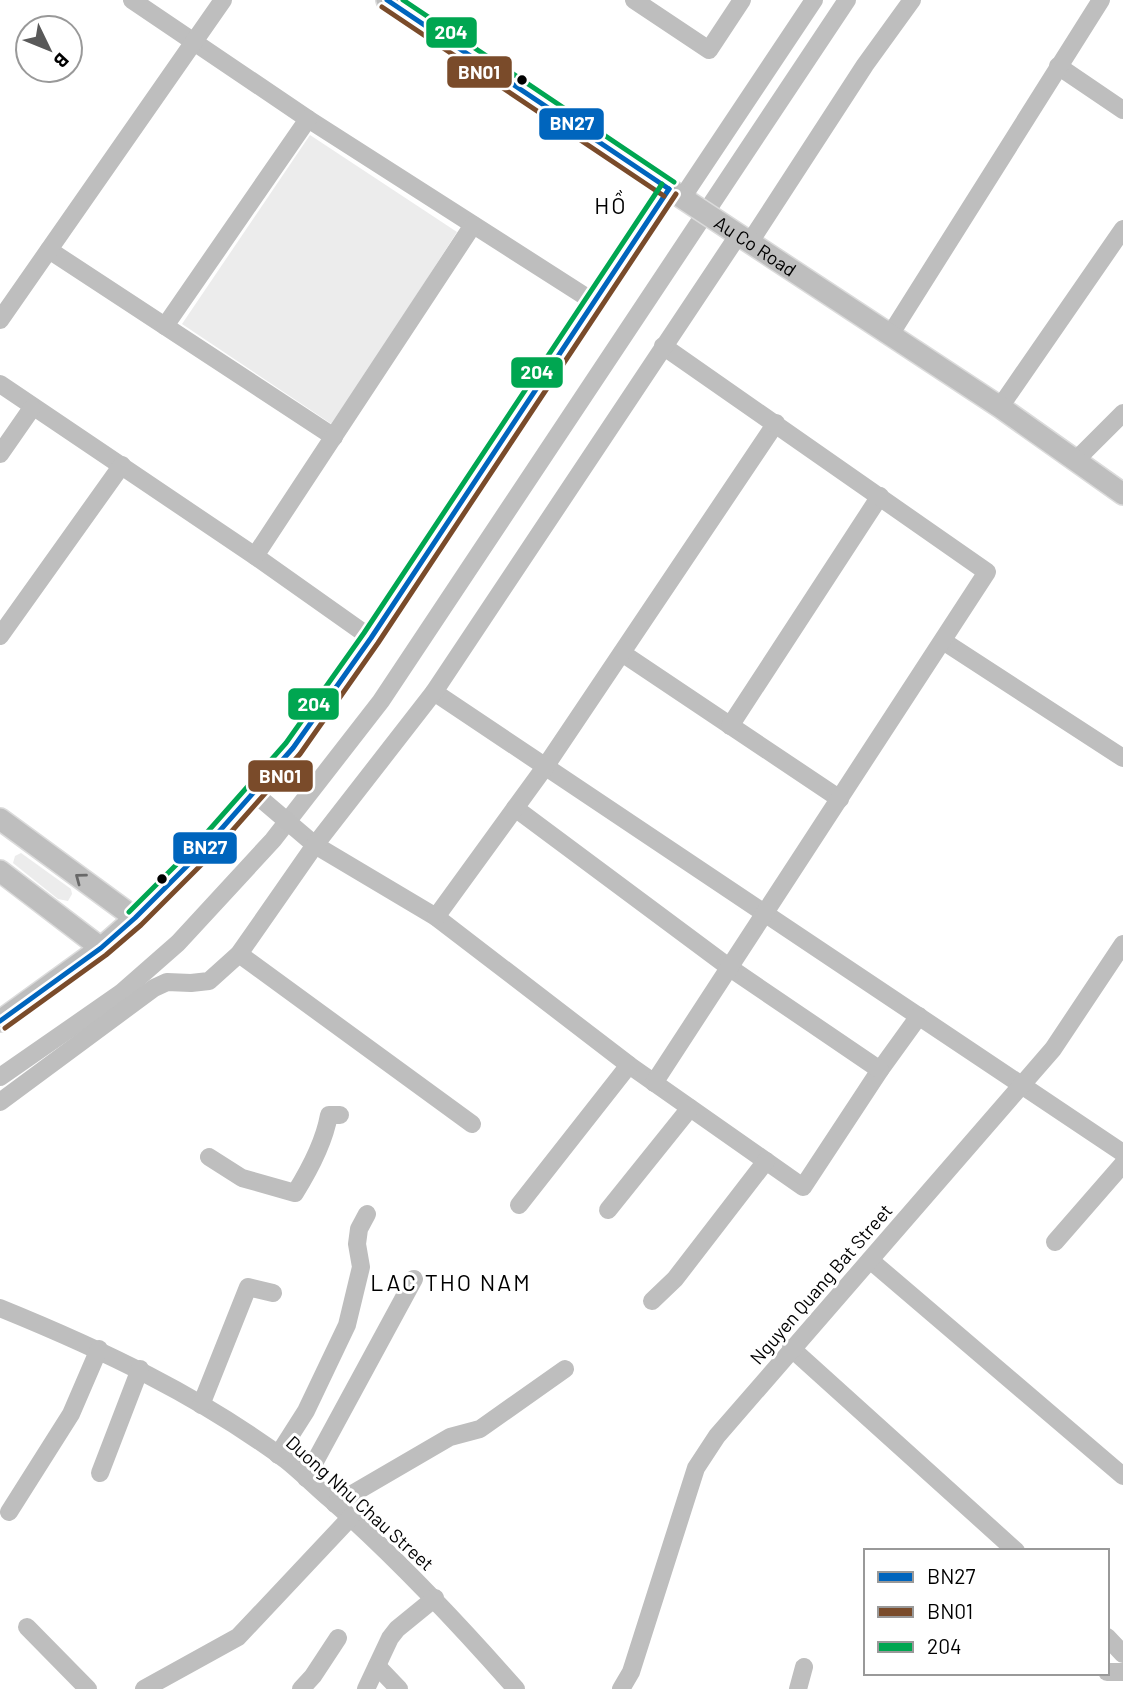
<svg xmlns="http://www.w3.org/2000/svg" width="1123" height="1689" font-family="Barlow,sans-serif">
  <rect width="100%" height="100%" fill="#fff"/>
  <g fill="#ececec">
    <path d="M310,135L457,232L333,425L182,324Z"/>
    <path d="M21,853L71,889L72,894L68,901L58,899L13,863L15,856Z"/>
  </g>
  <g fill="none" stroke-linecap="round" stroke-linejoin="round">
    <path stroke="#bfbfbf" stroke-width="18" d="M0,1077L121,993L178,943L273,840L381,701L847,0"/>
    <g stroke="#dbdbdb" stroke-width="24">
      <g id="major">
        <path id="s1" d="M387,0L687,201L1000,407L1123,494"/>
        <path d="M0,819L135,918"/>
        <path d="M0,871L101,948"/>
        <path d="M0,1021L101,948L135,918L201,852L293,748L371,638L669,189"/>
      </g>
    </g>
    <g stroke="#bebebe" stroke-width="18">
      <path d="M132,0L308,119L594,302"/>
      <path d="M634,0L709,50L742,0"/>
      <path d="M1058,66L1123,110"/>
      <path d="M682,198L814,0"/>
      <path d="M750,242L865,65L912,0"/>
      <path d="M49,250L334,437"/>
      <path d="M0,320L223,0"/>
      <path d="M165,326L308,119"/>
      <path d="M890,335L1101,0"/>
      <path d="M0,384L255,556L371,638"/>
      <path d="M1000,407L1123,229"/>
      <path d="M0,454L32,408"/>
      <path d="M1075,461L1123,413"/>
      <path d="M255,556L473,225"/>
      <path d="M0,636L122,465"/>
      <path d="M943,641L1123,758"/>
      <path d="M622,653L840,799"/>
      <path d="M434,692L1123,1153"/>
      <path d="M730,726L880,496"/>
      <path d="M254,793L315,845L436,917L629,1065L803,1187L880,1070L919,1016"/>
      <path d="M515,808L730,968L880,1070"/>
      <path d="M436,917L545,767L776,423"/>
      <path d="M239,954L472,1124"/>
      <path d="M654,1083L987,572L663,346"/>
      <path d="M0,1102L154,988L167,982L191,983L209,981L239,954L315,845L434,692L739,234"/>
      <path d="M209,1157L242,1178L295,1193C310,1169 324,1143 329,1115H340"/>
      <path d="M519,1205L629,1065"/>
      <path d="M608,1210L690,1108"/>
      <path d="M1055,1242L1123,1164"/>
      <path d="M870,1260L1123,1476"/>
      <path d="M652,1301L675,1279L766,1161"/>
      <path d="M0,1308C101,1349 198,1395 286,1460C301,1472 315,1486 330,1499C397,1558 457,1622 516,1689"/>
      <path d="M791,1348L1016,1551"/>
      <path d="M201,1405L248,1287L273,1293"/>
      <path d="M278,1455L306,1411L347,1325L361,1267L357,1244L359,1229L367,1214"/>
      <path d="M100,1473L140,1369"/>
      <path d="M306,1478L414,1279"/>
      <path d="M335,1504L450,1437L480,1429L565,1369"/>
      <path d="M9,1512L71,1414L99,1349"/>
      <path d="M27,1627L88,1689"/>
      <path d="M1107,1637L1123,1654"/>
      <path d="M377,1666L399,1689"/>
      <path d="M1107,1672H1123"/>
      <path d="M144,1689L238,1637L351,1517"/>
      <path d="M301,1689L313,1676L338,1638"/>
      <path d="M366,1689L390,1638L397,1629L435,1598"/>
      <path d="M621,1689L631,1672L696,1468L717,1436L1053,1049L1123,944"/>
      <path d="M798,1689L804,1667"/>
    </g>
    <use href="#major" stroke="#bebebe" stroke-width="21"/>
    <g stroke="#fff" stroke-width="10">
      <g id="bus-1">
        <path d="M387,0L669,189"/>
        <path d="M0,1021L101,948L135,918L201,852L293,748L371,638L669,189"/>
      </g>
    </g>
    <g stroke="#fff" stroke-width="10">
      <g id="bus-2">
        <path d="M382,7L664,196"/>
        <path d="M5,1028L106,955L141,925L208,858L300,754L378,643L676,194"/>
      </g>
    </g>
    <g stroke="#fff" stroke-width="10">
      <g id="bus-3">
        <path d="M403,0L674,182"/>
        <path d="M129,912L195,846L286,743L364,633L662,184"/>
      </g>
    </g>
    <use href="#bus-1" stroke="#0065bd" stroke-width="5"/>
    <use href="#bus-2" stroke="#7a4b2a" stroke-width="5"/>
    <use href="#bus-3" stroke="#00a651" stroke-width="5"/>
  </g>
  <defs><path id="oneway-chevron" d="M-2-3.5L2.5 0L-2 3.5" fill="none" stroke-width="1.6" stroke-linecap="round" stroke-linejoin="round" transform="scale(1.75)"/></defs>
  <use stroke="#686868" href="#oneway-chevron" transform="translate(80 878) rotate(-143)"/>
  <g fill="#000" stroke="#fff" stroke-width="2.5">
    <circle cx="522" cy="80" r="6"/>
    <circle cx="162" cy="879" r="6"/>
  </g>
  <g text-anchor="middle" stroke-width="6" stroke-linejoin="round" paint-order="stroke">
    <g font-size="19" fill="#000" stroke="#fff">
      <text dy="7" stroke="none"><textPath href="#s1" startOffset="443">Au Co Road</textPath></text>
      <text transform="translate(821 1284) rotate(-49)" y="7">Nguyen Quang Bat Street</text>
      <text transform="translate(360 1503) rotate(42)" y="7">Duong Nhu Chau Street</text>
    </g>
    <g font-size="23" letter-spacing="2" fill="#000" stroke="#fff">
      <text x="611" y="214">HỒ</text>
      <text x="451" y="1291">LAC THO NAM</text>
    </g>
  </g>
  <g stroke="#fff" stroke-width="2.5">
    <rect x="425" y="16" width="53" height="33" rx="7" fill="#00a651"/>
    <rect x="446" y="55" width="67" height="34" rx="7" fill="#7a4b2a"/>
    <rect x="538" y="107" width="67" height="34" rx="7" fill="#0065bd"/>
    <rect x="510" y="356" width="54" height="33" rx="7" fill="#00a651"/>
    <rect x="287" y="687" width="53" height="34" rx="7" fill="#00a651"/>
    <rect x="247" y="759" width="67" height="34" rx="7" fill="#7a4b2a"/>
    <rect x="172" y="831" width="66" height="34" rx="7" fill="#0065bd"/>
  </g>
  <g font-size="19" text-anchor="middle" font-weight="bold" fill="#fff">
    <text x="451" y="39">204</text>
    <text x="479" y="79">BN01</text>
    <text x="572" y="130">BN27</text>
    <text x="537" y="379">204</text>
    <text x="314" y="711">204</text>
    <text x="280" y="783">BN01</text>
    <text x="205" y="854">BN27</text>
  </g>
  <rect x="864" y="1549" width="245" height="126" fill="#ffffff" stroke="#999999" stroke-width="2"/>
  <rect x="878" y="1572" width="35" height="10" fill="#0065bd" stroke="#999999" stroke-width="2"/>
  <text x="927" y="1584" font-size="21" fill="#000000">BN27</text>
  <rect x="878" y="1607" width="35" height="10" fill="#7a4b2a" stroke="#999999" stroke-width="2"/>
  <text x="927" y="1619" font-size="21" fill="#000000">BN01</text>
  <rect x="878" y="1642" width="35" height="10" fill="#00a651" stroke="#999999" stroke-width="2"/>
  <text x="927" y="1654" font-size="21" fill="#000000">204</text>
  <g transform="translate(49 49) rotate(133)"><circle r="33" fill="#ffffff" stroke="#999999" stroke-width="2"/>
  <path d="M0-5L12 26L0 18L-12 26Z" fill="#595959"/>
  <text y="-10" font-size="19" font-weight="bold" text-anchor="middle" fill="#000000">B</text>
  </g>
</svg>
